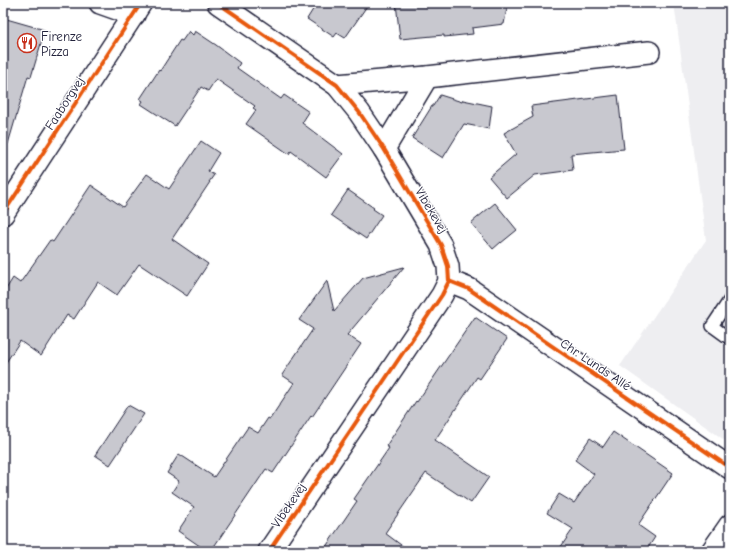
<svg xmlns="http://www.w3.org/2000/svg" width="733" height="554" font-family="'Comic Neue',sans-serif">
  <rect width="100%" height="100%" fill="#fff"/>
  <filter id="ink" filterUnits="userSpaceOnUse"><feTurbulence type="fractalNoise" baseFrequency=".025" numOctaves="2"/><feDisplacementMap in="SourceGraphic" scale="8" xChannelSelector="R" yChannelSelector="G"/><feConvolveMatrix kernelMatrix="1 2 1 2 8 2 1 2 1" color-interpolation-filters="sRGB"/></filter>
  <g filter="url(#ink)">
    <path fill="#eeeef1" d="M674,3H730V444L620,366L706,240Z"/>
    <g fill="#c8c8cf" stroke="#22223b">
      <path d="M317,3H369L345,38L337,33L334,37L307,19Z"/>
      <path d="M396,3H508L504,24L472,28L473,34L444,37V35L400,39Z"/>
      <path d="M3,18L45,30L31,77L28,76L8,144H3Z"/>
      <path d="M189,31L193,35L195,31L216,45L240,63L237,68L281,99L284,95L309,112L302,123L343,154L326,177L291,151L289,154L246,124L256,110L253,108L255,106L216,79L208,91L201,87L175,126L141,104L143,101L140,99L159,70L160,71L180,40L182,41Z"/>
      <path d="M440,95L462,102L463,100L492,106L489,129L464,124L443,158L412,138L432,106H433Z"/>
      <path d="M618,95L624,149L571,154L573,170L535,175L507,198L489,177L516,154L504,133L533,117L531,106Z"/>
      <path d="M201,141L219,153L208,171L214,175L209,182H210L172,239L208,264L187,296L139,264L117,295L98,282L74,319L67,315L41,356L20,341L3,367V294L13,278L20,283L50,240L53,242L91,185L123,207L147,174L169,189Z"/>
      <path d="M348,190L374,208L373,209L382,215L366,239L331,215Z"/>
      <path d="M495,203L517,230L501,243V242L493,249L471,223Z"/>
      <path d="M404,267L347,335L361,344L359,347L312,417L311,416L273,473L266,469L211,551H207L178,531L194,507L172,492L179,481L167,473L179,454L214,477L248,427L258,433L268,418L270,419L294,383L282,375L313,329L299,320L327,281L334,311L363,278Z"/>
      <path d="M475,317L507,339L480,379L477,377L435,440L489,477L471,503L426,473L385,533L409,551H323L357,501L354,499L389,448L386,446L416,401L417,402Z"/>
      <path d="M128,405L144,414L110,465L95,455Z"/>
      <path d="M613,432L673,473L638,525L655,537L646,551H558L573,529L547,513L559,494L574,503L594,474L575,460L590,438L603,447Z"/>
    </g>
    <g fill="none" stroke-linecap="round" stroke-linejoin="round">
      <g stroke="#22223b" stroke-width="14">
        <path id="service" d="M730,299L712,326L730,339"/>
      </g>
      <g stroke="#22223b" stroke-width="24">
        <g id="minor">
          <path d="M100,3L134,15"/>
          <path d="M218,3L337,85L359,112L384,149L441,245L448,266L449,281L442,295L269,551"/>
          <path d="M337,85L427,77L649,52"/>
          <path d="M384,149L427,77"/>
          <path d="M3,214L141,3"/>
          <path d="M449,281L469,289L730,468"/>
          <path d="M712,551L730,525"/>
        </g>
      </g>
      <use href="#service" stroke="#fff" stroke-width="11"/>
      <use href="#minor" stroke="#fff" stroke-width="21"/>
      <g stroke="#fff" stroke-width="6">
        <g id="cycleway">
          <path d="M218,3L337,85L359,112L384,149L441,245L448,266L449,281L442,295L269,551"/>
          <path d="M3,214L141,3"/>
          <path d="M449,281L469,289L730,468"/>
        </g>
      </g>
      <use href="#cycleway" stroke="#e8590c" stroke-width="4"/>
    </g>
  </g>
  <defs>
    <g id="restaurant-ring" transform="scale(1)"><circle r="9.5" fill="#fff" stroke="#c8321e" stroke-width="1.5"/><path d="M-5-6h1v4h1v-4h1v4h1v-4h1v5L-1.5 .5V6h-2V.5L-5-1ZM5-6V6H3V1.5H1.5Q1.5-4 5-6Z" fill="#c8321e"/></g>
  </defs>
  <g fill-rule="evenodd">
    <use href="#restaurant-ring" x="27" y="43"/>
  </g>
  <g text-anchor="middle" stroke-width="3" stroke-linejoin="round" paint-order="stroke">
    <g font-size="13" fill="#22223b" stroke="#fff" text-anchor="start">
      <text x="41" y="41">Firenze<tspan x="41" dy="15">Pizza</tspan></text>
    </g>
    <g font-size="13" fill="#22223b" stroke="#fff">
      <text transform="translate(64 103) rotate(-57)" y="5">Faaborgvej</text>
      <text transform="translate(432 210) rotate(59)" y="5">Vibekevej</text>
      <text transform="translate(596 364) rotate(34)" y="5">Chr. Lunds Allé</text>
      <text transform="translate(288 505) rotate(-56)" y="5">Vibekevej</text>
    </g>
  </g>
  <rect width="733" height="554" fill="none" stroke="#fff" stroke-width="16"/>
  <rect x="8" y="8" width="717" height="538" fill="none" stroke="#22223b" stroke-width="1.5" filter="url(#ink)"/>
</svg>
